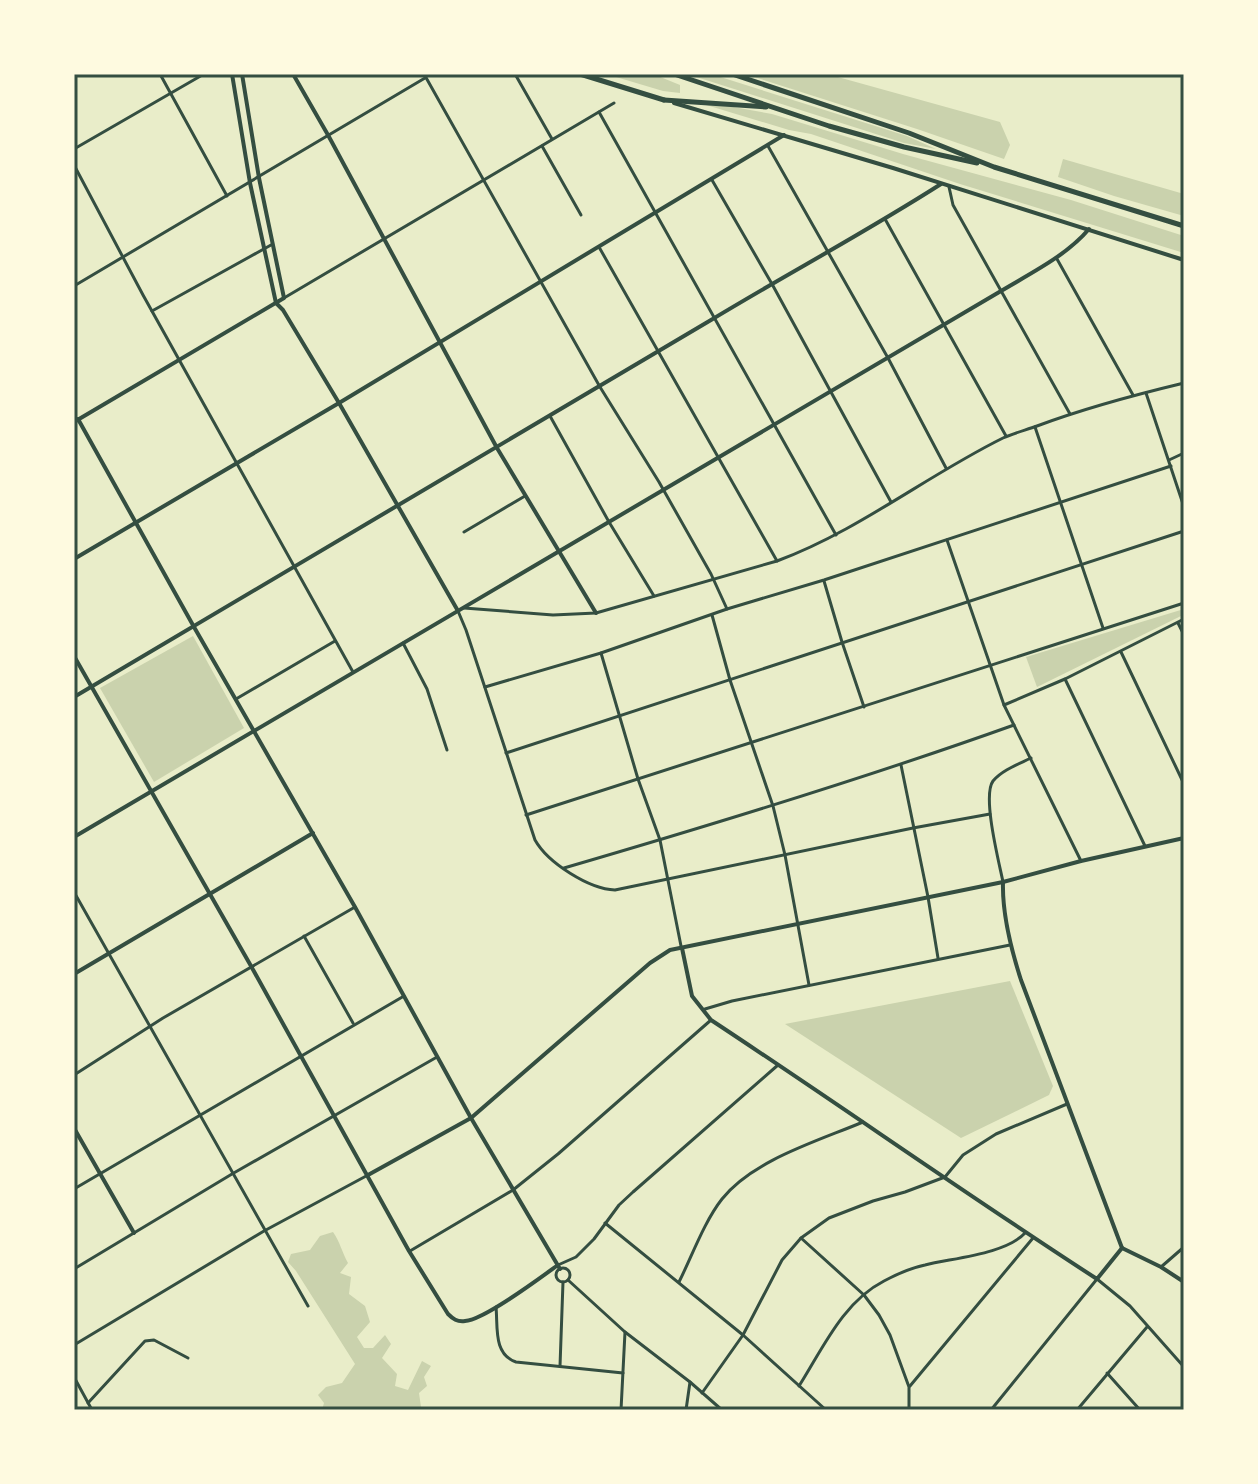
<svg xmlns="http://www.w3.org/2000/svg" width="1258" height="1484" font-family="'Noto Sans',sans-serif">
  <rect width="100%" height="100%" fill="#e9edc9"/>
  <g fill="#cad2ad">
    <path d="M606,74H653L680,85V93L663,91Z"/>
    <path d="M687,74H711L907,136L936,149L904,143Z"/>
    <path d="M745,74H827L1000,122L1010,145L1004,159L917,129Z"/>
    <path d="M703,104L728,106L772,114L903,154L1071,200L1184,236V253L960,184L811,134L789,130Z"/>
    <path d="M1063,159L1184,194V216L1114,196L1058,177Z"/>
    <path d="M1184,609L1183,615L1037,687L1026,657Z"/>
    <path d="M193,636L244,728L154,782L100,688Z"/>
    <path d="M1010,981L1053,1086L1049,1095L961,1138L785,1024Z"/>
    <path d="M333,1232C340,1242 342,1252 348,1263L340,1273L351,1277L349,1294L365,1306L370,1322L357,1337L364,1348H373L385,1335L391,1344L382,1358L397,1374L395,1386L408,1390L422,1361L431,1366L424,1377L427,1386L419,1393L421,1407L425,1410H322L324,1403L318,1395L326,1387L342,1383L355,1364L296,1271L288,1262L291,1254L310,1250L320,1236Z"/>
  </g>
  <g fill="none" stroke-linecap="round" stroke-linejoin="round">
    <g stroke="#344e41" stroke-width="3">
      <path d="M160,74L227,196"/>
      <path d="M424,74L600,387L659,482L711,574L727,609"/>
      <path d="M515,74L552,139"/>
      <path d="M599,112L836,535"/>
      <path d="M542,146L581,215"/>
      <path d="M768,146L888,358L946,468"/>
      <path d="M74,149L204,74"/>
      <path d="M74,165L143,295L353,672"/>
      <path d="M712,180L772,284L891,502"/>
      <path d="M949,187L953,205L1070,414"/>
      <path d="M885,219L1006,436"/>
      <path d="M599,247L777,561"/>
      <path d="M1057,259L1133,395"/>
      <path d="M74,286L425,78"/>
      <path d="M284,298L614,103"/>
      <path d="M152,311L271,245"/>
      <path d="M1146,393L1184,507"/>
      <path d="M550,416L609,522L654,596"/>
      <path d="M1035,427L1103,628"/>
      <path d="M1169,460L1184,453"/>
      <path d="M464,532L525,496"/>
      <path d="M947,540L1004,705L1081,861"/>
      <path d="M824,581L842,642L864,707"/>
      <path d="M464,608L553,615L596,613L777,561C858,531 926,476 1003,438C1014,433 1026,430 1037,426C1085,408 1134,395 1184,383"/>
      <path d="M458,611L466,630L535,840C548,863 589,889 615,890L913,828L990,814"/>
      <path d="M712,615L730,680L773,806L785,855L809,985"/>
      <path d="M1178,623L1184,635"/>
      <path d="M403,643L427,689L447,750"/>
      <path d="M1121,652L1184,784"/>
      <path d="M601,653L638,779L660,840L681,946"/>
      <path d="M1065,679L1145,846"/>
      <path d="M485,687L601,653L727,609L824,580L1171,466"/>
      <path d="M236,699L335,641"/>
      <path d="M1004,705L1065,679L1184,619"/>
      <path d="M506,753L1184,531"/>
      <path d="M901,765L928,897L938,958"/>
      <path d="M526,815L1184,603"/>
      <path d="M564,868C715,824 866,778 1014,725"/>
      <path d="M1003,882C999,862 982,796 993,781C1002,770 1019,764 1031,758"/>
      <path d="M74,892L308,1306"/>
      <path d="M304,936L353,1023"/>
      <path d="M705,1009L732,1001L1010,945"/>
      <path d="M74,1075L163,1018L355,907"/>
      <path d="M74,1189L404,996"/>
      <path d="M605,1223L743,1335L826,1410"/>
      <path d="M801,1238L864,1295L879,1315L890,1335L909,1387V1410"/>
      <path d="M410,1251L513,1190L558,1154L711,1020"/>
      <path d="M558,1265L576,1257L594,1239L619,1205L633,1192L778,1065"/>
      <path d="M1161,1267L1184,1247"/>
      <circle cx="563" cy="1275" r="7"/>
      <path d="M74,1269L232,1174L437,1057"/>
      <path d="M568,1280L625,1332L690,1382L722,1410"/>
      <path d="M679,1282C692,1256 704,1222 722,1199C753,1160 818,1141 863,1122"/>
      <path d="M496,1307C498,1327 493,1354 516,1362L623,1373"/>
      <path d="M74,1345L264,1231L368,1175"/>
      <path d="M560,1366L563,1282"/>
      <path d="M1107,1373L1140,1410"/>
      <path d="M74,1377L92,1410"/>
      <path d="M799,1386C823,1348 843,1302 884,1281C897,1274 911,1268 925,1265C953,1258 1006,1254 1025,1233"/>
      <path d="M910,1386L1033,1238"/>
      <path d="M702,1393L743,1335L782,1260L801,1238L829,1218L873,1201L905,1192L945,1177L963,1155L996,1134L1067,1104"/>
      <path d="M88,1403L145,1341L154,1340L188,1358"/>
      <path d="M621,1410L625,1332"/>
      <path d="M686,1410L690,1382"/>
      <path d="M991,1410L1097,1279L1130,1306L1184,1367"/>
      <path d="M1077,1410L1147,1327"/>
    </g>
    <g stroke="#344e41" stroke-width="4">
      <path d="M232,74L250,183L276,303L283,310L339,403L458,611"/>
      <path d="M293,74L328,135L497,448L596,613"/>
      <path d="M674,103L893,168L1184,260"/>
      <path d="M78,419L194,627L355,907L471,1118L560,1269"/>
      <path d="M74,422L284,298L259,178L242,74"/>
      <path d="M74,559L339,403L784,135"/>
      <path d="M74,656L251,966L409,1251L448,1314C453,1319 457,1322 465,1321C484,1320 540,1278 558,1265"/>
      <path d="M74,697C287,572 500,447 711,320C787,274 866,232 941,184"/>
      <path d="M74,837L1001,291C1031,273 1066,256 1089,229"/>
      <path d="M1003,882C1002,915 1011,949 1021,980L1122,1248"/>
      <path d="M682,948L692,996L711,1020C840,1105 967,1195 1097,1279L1122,1248"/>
      <path d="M74,974L313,833"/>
      <path d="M74,1128L134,1233"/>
      <path d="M368,1175L471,1118L650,963L670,950L1003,882L1081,861L1184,838"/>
      <path d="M1122,1248L1161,1267L1184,1282"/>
    </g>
    <path stroke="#344e41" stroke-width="5" d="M580,74L664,100"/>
    <g stroke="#344e41" stroke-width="5">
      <path d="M674,74L829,126L904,147L977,163"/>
      <path d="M732,74L909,133L994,167L1184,226"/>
      <path d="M664,100L766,107"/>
    </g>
  </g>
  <rect width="1258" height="1484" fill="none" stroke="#fefae0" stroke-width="152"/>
  <rect x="76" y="76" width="1106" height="1332" fill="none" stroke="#344e41" stroke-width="3"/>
</svg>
